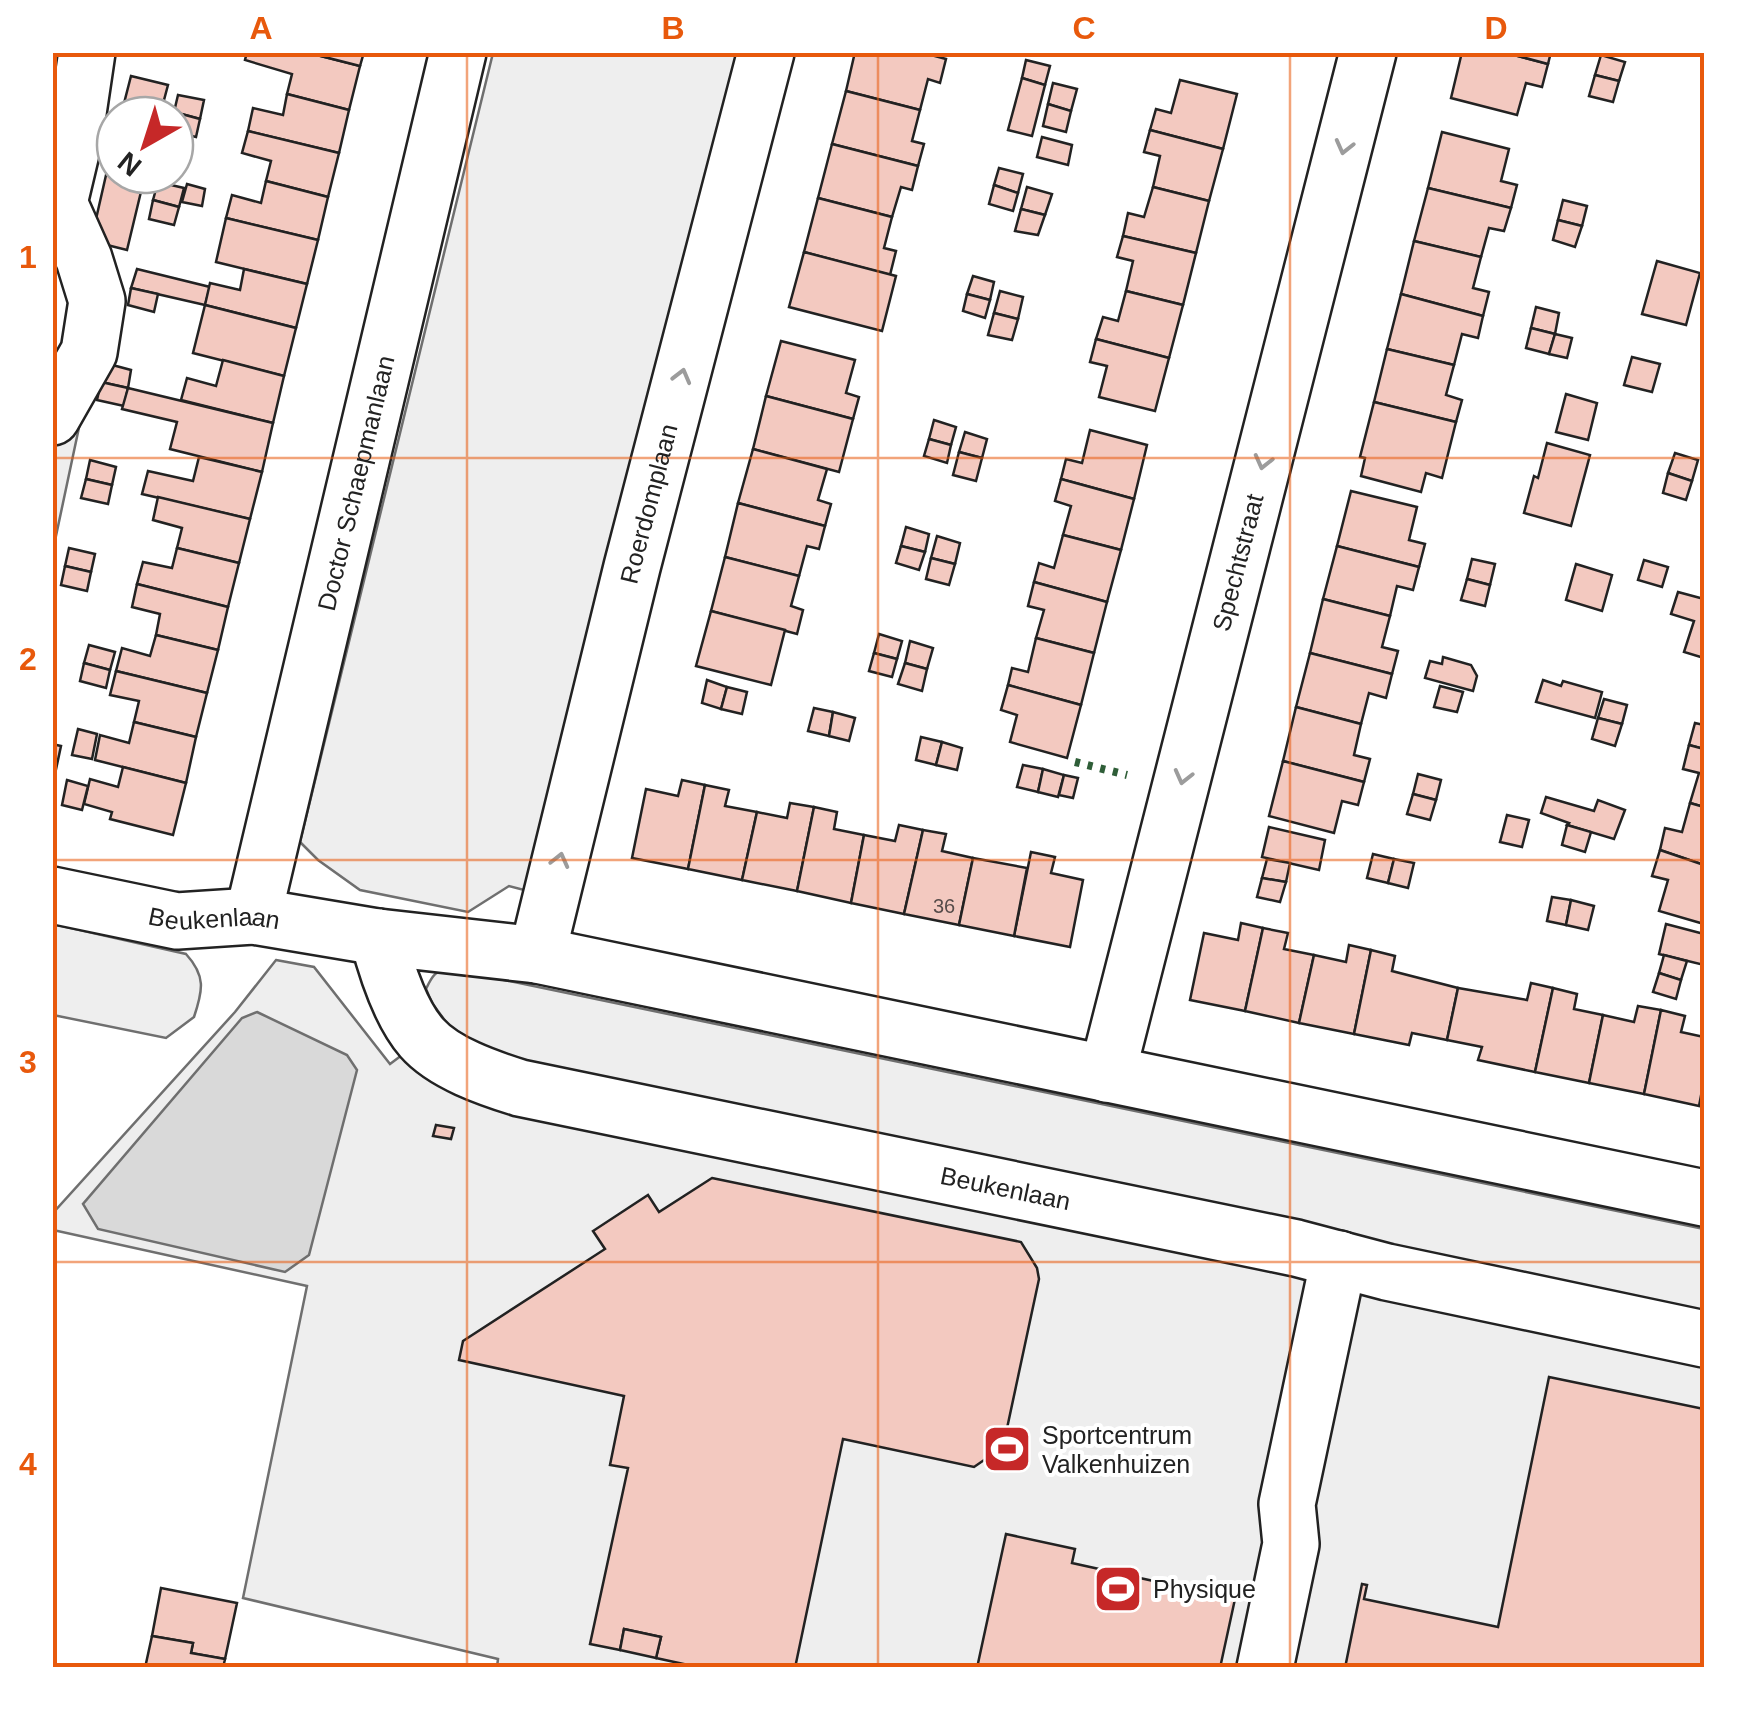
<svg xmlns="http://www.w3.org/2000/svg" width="1757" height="1720" font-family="Arial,sans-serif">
  <rect width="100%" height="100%" fill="#fff"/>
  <g fill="#eee" stroke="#6f6f6f" stroke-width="2.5">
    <path d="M493,53H742L524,890L509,886L468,912L360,890L318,860L300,842Z"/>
    <path d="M81,418L53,550V436Z"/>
    <path d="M53,924L186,954C206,976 203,990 194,1017L166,1038L53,1015Z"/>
    <path d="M276,960L314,967L390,1064L446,1022L432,1003L426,989C432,976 436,969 451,969L1704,1229V1667H497L498,1659L243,1598L307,1286L53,1230V1213L235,1012Z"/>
  </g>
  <path fill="#d9d9d9" stroke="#6f6f6f" stroke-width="2.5" d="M257,1012L347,1055L357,1070L309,1255L285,1272L98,1229L83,1204L242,1018Z"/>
  <g fill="#f3c9c0" stroke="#222" stroke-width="2.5">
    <path d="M247,52H305L360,66L349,110L287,94L292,74L245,60Z"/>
    <path d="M305,52H364L360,66Z"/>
    <path d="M855,52H920L946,59L940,83L928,79L920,110L846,91Z"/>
    <path d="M1462,52H1503L1548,64L1542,87L1526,83L1517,115L1451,98Z"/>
    <path d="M1503,52H1551L1548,64Z"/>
    <path d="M1601,55L1625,62L1619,81L1595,75Z"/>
    <path d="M1026,60L1050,66L1045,85L1022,78Z"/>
    <path d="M1595,75L1619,81L1613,102L1589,96Z"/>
    <path d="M131,76L168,85L160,115H121Z"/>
    <path d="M1022,78L1045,85L1032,136L1008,130Z"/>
    <path d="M1180,80L1237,94L1223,149L1150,130L1156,109L1171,113Z"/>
    <path d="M1053,83L1077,89L1071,111L1048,104Z"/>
    <path d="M846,91L920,110L912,141L924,144L918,166L832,144Z"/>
    <path d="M287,94L349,110L339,153L248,131L253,108L283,115Z"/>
    <path d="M178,95L204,100L200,119L174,112Z"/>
    <path d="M1048,104L1071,111L1066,132L1043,126Z"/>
    <path d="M174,112L200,119L196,137L175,132Z"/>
    <path d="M1150,130L1223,149L1209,201L1153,187L1160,156L1144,152Z"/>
    <path d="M248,131L339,153L328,197L266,181L271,161L242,153Z"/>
    <path d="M1442,132L1509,149L1501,181L1517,185L1511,208L1428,188Z"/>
    <path d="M1042,137L1072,145L1068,165L1037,157Z"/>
    <path d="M114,140L115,175H145L127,250L91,241Z"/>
    <path d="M832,144L918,166L912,190L901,187L892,217L818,198Z"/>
    <path d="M999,168L1023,174L1018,193L994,185Z"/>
    <path d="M266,181L328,197L318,240L226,218L232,195L261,203Z"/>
    <path d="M158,182L184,188L179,207L153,200Z"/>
    <path d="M187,184L205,189L202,206L182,202Z"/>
    <path d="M994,185L1018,193L1013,211L989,204Z"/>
    <path d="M1027,187L1052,194L1045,215L1021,209Z"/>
    <path d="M1153,187L1209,201L1196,253L1123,236L1128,213L1144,217Z"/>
    <path d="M1428,188L1511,208L1504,231L1489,228L1481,257L1414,241Z"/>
    <path d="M818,198L892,217L884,248L896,251L890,275L804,252Z"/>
    <path d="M153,200L179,207L174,225L149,219Z"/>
    <path d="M1563,200L1587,206L1582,226L1558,220Z"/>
    <path d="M1021,209L1045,215L1038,235L1015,231Z"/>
    <path d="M226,218L318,240L307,284L216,262Z"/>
    <path d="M1558,220L1582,226L1575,247L1553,240Z"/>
    <path d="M1123,236L1196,253L1183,305L1126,291L1133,261L1117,257Z"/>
    <path d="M1414,241L1481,257L1473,288L1489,292L1483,316L1401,294Z"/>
    <path d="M804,252L896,276L882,331L789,307Z"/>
    <path d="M1657,261L1700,273L1686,325L1642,314Z"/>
    <path d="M137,269L210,287L205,305L131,288Z"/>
    <path d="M244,269L307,284L296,328L205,305L210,283L240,290Z"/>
    <path d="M973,276L994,282L990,300L967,294Z"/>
    <path d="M131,288L158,294L154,312L128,305Z"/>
    <path d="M1000,291L1023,297L1018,319L994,313Z"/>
    <path d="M1126,291L1183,305L1169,358L1096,339L1103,317L1118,321Z"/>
    <path d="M967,294L990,300L985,318L963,311Z"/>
    <path d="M1401,294L1483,316L1478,338L1462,334L1454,365L1387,349Z"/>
    <path d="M205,305L296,328L284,376L193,353Z"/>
    <path d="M1536,307L1559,313L1555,334L1531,328Z"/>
    <path d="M994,313L1018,319L1012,340L988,335Z"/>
    <path d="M1531,328L1555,334L1549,354L1526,348Z"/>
    <path d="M1555,334L1572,338L1567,358L1549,354Z"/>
    <path d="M1096,339L1169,358L1155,411L1099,397L1107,366L1090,362Z"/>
    <path d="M781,341L855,360L846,393L859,397L853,419L766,396Z"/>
    <path d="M1387,349L1454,365L1446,395L1462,400L1456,422L1374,402Z"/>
    <path d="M1632,357L1660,364L1652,392L1624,385Z"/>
    <path d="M223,360L284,376L273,423L181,400L187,378L216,386Z"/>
    <path d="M105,363L131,370L128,388L101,382Z"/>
    <path d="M101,382L128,388L124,406L97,400Z"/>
    <path d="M128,388L273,423L262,472L170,449L177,422L122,409Z"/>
    <path d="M1566,394L1597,403L1588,440L1556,432Z"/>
    <path d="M766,396L853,419L839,472L753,449Z"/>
    <path d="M1374,402L1456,422L1442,478L1426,473L1421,492L1361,476L1365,458L1360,457Z"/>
    <path d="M934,420L956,427L951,445L929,439Z"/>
    <path d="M1090,430L1147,445L1134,499L1061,479L1066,459L1082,463Z"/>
    <path d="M965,432L987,439L982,458L959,452Z"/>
    <path d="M929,439L951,445L947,463L924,456Z"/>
    <path d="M1547,443L1590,455L1571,526L1524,513L1534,476L1538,478Z"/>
    <path d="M753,449L827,469L818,500L831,504L825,526L738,503Z"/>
    <path d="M959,452L982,458L976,481L953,475Z"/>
    <path d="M1675,453L1698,460L1692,481L1668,473Z"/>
    <path d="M199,457L262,472L250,519L142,494L148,471L193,481Z"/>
    <path d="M90,460L116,467L112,485L86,479Z"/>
    <path d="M1668,473L1692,481L1686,500L1663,493Z"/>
    <path d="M86,479L112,485L108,504L81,498Z"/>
    <path d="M1061,479L1134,499L1121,550L1063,535L1071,506L1055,501Z"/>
    <path d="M1351,491L1417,507L1409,540L1425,544L1419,567L1337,546Z"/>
    <path d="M158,497L250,519L239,563L177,548L182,528L153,520Z"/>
    <path d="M738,503L825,526L819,549L807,546L799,576L725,557Z"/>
    <path d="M906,527L929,534L925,552L901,546Z"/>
    <path d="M1063,535L1121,550L1107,602L1034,582L1039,563L1054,568Z"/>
    <path d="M937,536L960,543L955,564L931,558Z"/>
    <path d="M901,546L925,552L919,570L896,563Z"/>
    <path d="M1337,546L1419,567L1413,590L1397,586L1390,616L1323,599Z"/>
    <path d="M69,548L95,554L91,572L65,566Z"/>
    <path d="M177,548L239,563L228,607L137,584L143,562L172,568Z"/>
    <path d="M725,557L799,576L791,606L803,610L797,634L711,611Z"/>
    <path d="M931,558L955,564L949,585L926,579Z"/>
    <path d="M1472,559L1495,564L1490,585L1467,579Z"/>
    <path d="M1644,560L1668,567L1662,587L1638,580Z"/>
    <path d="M1576,564L1612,575L1602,611L1566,600Z"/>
    <path d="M65,566L91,572L87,591L61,585Z"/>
    <path d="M1467,579L1490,585L1485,606L1461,600Z"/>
    <path d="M1034,582L1107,602L1094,653L1036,638L1044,610L1028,606Z"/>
    <path d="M137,584L228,607L218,650L156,635L160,614L132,607Z"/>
    <path d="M1678,592L1704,599V658L1684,652L1694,621L1671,614Z"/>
    <path d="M1323,599L1390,616L1382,647L1398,651L1392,674L1310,653Z"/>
    <path d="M711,611L785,630L771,685L696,666Z"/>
    <path d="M879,634L902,641L897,659L874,653Z"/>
    <path d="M156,635L218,650L207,693L116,671L122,648L150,656Z"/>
    <path d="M1036,638L1094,653L1081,705L1008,685L1012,668L1028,672Z"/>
    <path d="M910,641L933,648L927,669L905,663Z"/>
    <path d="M89,645L115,652L110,670L84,663Z"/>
    <path d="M874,653L897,659L892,677L869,671Z"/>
    <path d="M1310,653L1392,674L1386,698L1369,693L1361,724L1296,707Z"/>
    <path d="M1443,657L1471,665L1477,676L1473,691L1425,678L1430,661L1442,664Z"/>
    <path d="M84,663L110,670L106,688L80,681Z"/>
    <path d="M905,663L927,669L922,691L898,684Z"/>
    <path d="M116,671L207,693L196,737L134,722L139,701L110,695Z"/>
    <path d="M707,680L727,687L721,709L702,703Z"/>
    <path d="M1543,680L1561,686L1563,681L1602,692L1595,718L1536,702Z"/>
    <path d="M1008,685L1081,705L1067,758L1010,742L1017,715L1001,710Z"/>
    <path d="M1440,686L1463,692L1457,712L1434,707Z"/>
    <path d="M727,687L747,692L742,714L721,709Z"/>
    <path d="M1604,699L1627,705L1622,724L1598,718Z"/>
    <path d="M1296,707L1361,724L1354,755L1370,759L1364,782L1283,761Z"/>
    <path d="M814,708L833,712L829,736L808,731Z"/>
    <path d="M833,712L855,718L849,741L829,736Z"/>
    <path d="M1598,718L1622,724L1615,746L1592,739Z"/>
    <path d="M134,722L196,737L186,783L95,760L100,735L129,743Z"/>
    <path d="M1695,723L1704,725V749L1689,745Z"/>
    <path d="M78,729L97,734L92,759L72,755Z"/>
    <path d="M921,737L942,742L936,765L916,760Z"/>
    <path d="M942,742L962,748L957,770L936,765Z"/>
    <path d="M52,744L61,746L52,788Z"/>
    <path d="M1689,745L1704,749V807L1690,803L1699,773L1683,769Z"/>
    <path d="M1283,761L1364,782L1358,805L1342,801L1334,833L1269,816Z"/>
    <path d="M1023,765L1043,769L1038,792L1017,787Z"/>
    <path d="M123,767L186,783L173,835L110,819L112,812L84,804L90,779L118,787Z"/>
    <path d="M1043,769L1064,775L1058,797L1038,792Z"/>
    <path d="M1418,774L1441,780L1436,800L1413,794Z"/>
    <path d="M1064,775L1078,778L1073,798L1059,795Z"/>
    <path d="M67,780L88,786L82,810L62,805Z"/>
    <path d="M682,780L705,785L688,869L632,858L646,789L678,796Z"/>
    <path d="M705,785L729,790L725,806L757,812L742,880L688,869Z"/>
    <path d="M1413,794L1436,800L1430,820L1407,814Z"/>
    <path d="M1546,797L1594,811L1598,800L1625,810L1614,839L1567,825L1569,823L1541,813Z"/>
    <path d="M790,803L814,807L797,891L742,880L757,812L787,818Z"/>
    <path d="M1690,803L1704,807V865L1660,850L1665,828L1682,832Z"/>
    <path d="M814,807L837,812L834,829L864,835L851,903L797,891Z"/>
    <path d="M1507,815L1529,820L1522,847L1500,842Z"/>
    <path d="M899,825L923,830L904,914L851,903L864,835L895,841Z"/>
    <path d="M1567,825L1591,832L1585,852L1562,845Z"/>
    <path d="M1269,827L1325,840L1319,870L1262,857Z"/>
    <path d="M923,830L946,834L942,851L973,858L959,925L904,914Z"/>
    <path d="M1660,850L1704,865V924L1659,911L1668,880L1652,876Z"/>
    <path d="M1031,852L1055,857L1051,873L1083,880L1070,947L1014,936Z"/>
    <path d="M1373,854L1394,859L1388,883L1367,878Z"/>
    <path d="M973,858L1027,868L1014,936L959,925Z"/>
    <path d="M1267,859L1290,863L1286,882L1262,878Z"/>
    <path d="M1394,859L1414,863L1408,888L1388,883Z"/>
    <path d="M1262,878L1286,882L1280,902L1257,897Z"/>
    <path d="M1552,897L1571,900L1566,925L1547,921Z"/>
    <path d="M1571,900L1594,906L1588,930L1566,925Z"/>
    <path d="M1241,923L1263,928L1245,1011L1190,1000L1204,933L1238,940Z"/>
    <path d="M1666,924L1704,934V965L1659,954Z"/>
    <path d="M1263,928L1288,933L1284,949L1314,955L1299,1023L1245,1011Z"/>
    <path d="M1349,945L1371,950L1354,1034L1299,1023L1314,955L1346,962Z"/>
    <path d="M1371,950L1395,956L1392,971L1458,988L1447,1040L1412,1033L1409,1045L1354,1034Z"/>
    <path d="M1664,955L1687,961L1681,980L1659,973Z"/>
    <path d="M1659,973L1681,980L1676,999L1653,992Z"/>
    <path d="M1531,983L1553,988L1535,1072L1478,1060L1482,1047L1447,1040L1458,988L1527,1000Z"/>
    <path d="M1553,988L1577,994L1574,1009L1603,1015L1589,1083L1535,1072Z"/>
    <path d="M1638,1006L1661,1010L1644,1094L1589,1083L1603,1015L1634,1022Z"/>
    <path d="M1661,1010L1685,1016L1681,1032L1704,1037V1080L1699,1106L1644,1094Z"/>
    <path d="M436,1125L454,1128L451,1139L433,1136Z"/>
    <path d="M712,1178L1021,1242L1037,1268L1039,1279L1003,1447L974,1467L843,1439L795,1668H702L656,1658L661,1637L624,1629L620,1650L590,1644L628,1468L610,1465L624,1396L459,1360L463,1341L605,1249L593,1231L648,1195L659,1212Z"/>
    <path d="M1549,1377L1704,1409V1668H1345L1362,1584L1367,1585L1364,1599L1498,1627Z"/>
    <path d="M1006,1534L1075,1549L1072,1563L1235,1599L1220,1668H977Z"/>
    <path d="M161,1588L237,1603L225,1659L191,1653L193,1643L152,1636Z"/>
    <path d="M624,1629L661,1637L656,1658L620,1650Z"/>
    <path d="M152,1636L193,1643L191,1653L225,1659L223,1668H145Z"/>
  </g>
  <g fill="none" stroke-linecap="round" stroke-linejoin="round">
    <g stroke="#222" stroke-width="60">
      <g id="minor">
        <path d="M52,417L89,352L97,301L84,259L59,203L74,140L87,52"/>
        <path id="s1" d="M52,895L177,921L253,916L378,937L537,955L1704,1198"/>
        <path id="s2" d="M253,916L458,52"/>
        <path id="s3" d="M378,937C386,968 400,1013 422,1038C444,1063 488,1078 520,1088L1296,1248L1387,1272L1704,1339"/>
        <path id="s4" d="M537,955L632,567L766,52"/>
        <path id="s5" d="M1107,1074L1368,52"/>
        <path d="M1265,1668L1291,1544L1287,1504L1339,1259"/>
      </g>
    </g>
    <use href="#minor" stroke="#fff" stroke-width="55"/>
    <path stroke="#2f5e38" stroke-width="8" stroke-dasharray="5 8" stroke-linecap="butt" d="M1075,762L1127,775"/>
  </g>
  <defs><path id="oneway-chevron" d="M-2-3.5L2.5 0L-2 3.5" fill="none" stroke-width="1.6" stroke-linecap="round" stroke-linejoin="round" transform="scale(2.5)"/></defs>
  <g stroke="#9c9c9c">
    <use href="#oneway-chevron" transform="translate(1344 147) rotate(104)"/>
    <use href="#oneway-chevron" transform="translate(682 376) rotate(-75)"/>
    <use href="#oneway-chevron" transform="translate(1263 462) rotate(104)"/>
    <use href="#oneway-chevron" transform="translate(1183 777) rotate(104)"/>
    <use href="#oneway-chevron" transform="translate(560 860) rotate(-76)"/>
  </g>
  <path fill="none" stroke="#e8590c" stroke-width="2.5" stroke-opacity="0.55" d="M467,52V1668M878,52V1668M1290,52V1668M52,458H1704M52,860H1704M52,1262H1704"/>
  <defs>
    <g id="stadium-square" transform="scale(2.5)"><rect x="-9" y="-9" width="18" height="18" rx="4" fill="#c62828" stroke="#fff"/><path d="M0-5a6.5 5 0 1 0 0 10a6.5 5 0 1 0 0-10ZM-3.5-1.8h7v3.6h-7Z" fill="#fff"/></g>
  </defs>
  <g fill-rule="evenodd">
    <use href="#stadium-square" x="1007" y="1449"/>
    <use href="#stadium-square" x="1118" y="1589"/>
  </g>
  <g text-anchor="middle" stroke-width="8" stroke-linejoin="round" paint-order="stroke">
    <g font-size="20" fill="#564c4a">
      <text x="944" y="913">36</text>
    </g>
    <g font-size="25" fill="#222" stroke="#fff">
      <text dy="9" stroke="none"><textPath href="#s2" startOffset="445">Doctor Schaepmanlaan</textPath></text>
      <text dy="9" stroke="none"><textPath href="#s4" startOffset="465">Roerdomplaan</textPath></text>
      <text dy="9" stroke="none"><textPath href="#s5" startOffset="528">Spechtstraat</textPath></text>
      <text dy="9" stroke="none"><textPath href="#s1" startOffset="165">Beukenlaan</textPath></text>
      <text dy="9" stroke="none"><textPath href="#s3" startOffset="718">Beukenlaan</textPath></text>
    </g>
    <g font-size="25" fill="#222" stroke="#fff" text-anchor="start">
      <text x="1042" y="1444">Sportcentrum<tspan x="1042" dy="29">Valkenhuizen</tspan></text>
      <text x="1153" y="1598">Physique</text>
    </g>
  </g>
  <rect width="1757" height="1720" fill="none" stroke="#ffffff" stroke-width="110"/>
  <g transform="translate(145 145) rotate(219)"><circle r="48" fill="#ffffff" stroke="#a7a7a7" stroke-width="2.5"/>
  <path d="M0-8L18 38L0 25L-18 38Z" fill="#c62828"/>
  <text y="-15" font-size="28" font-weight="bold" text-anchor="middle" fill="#222222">N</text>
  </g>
  <rect x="55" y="55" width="1647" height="1610" fill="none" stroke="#e8590c" stroke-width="4"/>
  <g font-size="32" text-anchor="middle" font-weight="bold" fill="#e8590c">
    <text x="261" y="39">A</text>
    <text x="673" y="39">B</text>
    <text x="1084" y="39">C</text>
    <text x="1496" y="39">D</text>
    <text x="28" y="268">1</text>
    <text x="28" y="670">2</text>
    <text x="28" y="1073">3</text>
    <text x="28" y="1475">4</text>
  </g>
</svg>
